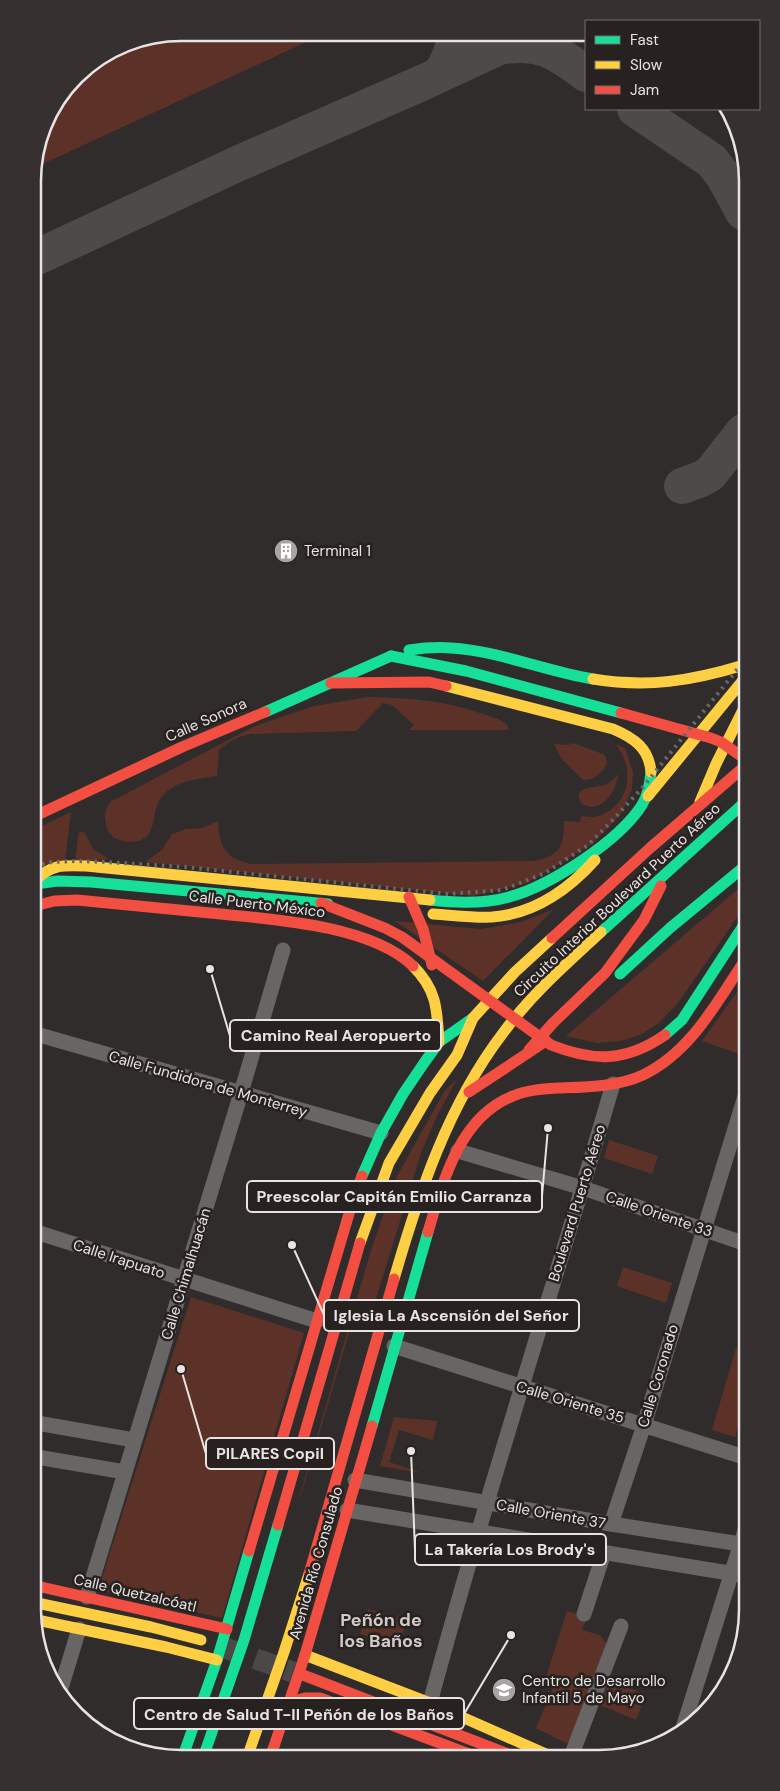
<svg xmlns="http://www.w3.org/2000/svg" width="780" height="1791" font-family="'DM Sans',sans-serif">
  <rect width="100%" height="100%" fill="#302c2b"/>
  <g fill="#5c3128">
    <path d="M181,33H326L34,168L48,115L83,69L124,44Z"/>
    <path d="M368,697C411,698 441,700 483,714C492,717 501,719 507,725L509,730H409L414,725L392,705L383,703L356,731L250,734C237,737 229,741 219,750L217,776C200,779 180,780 166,792C152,804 157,821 149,834C142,844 126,843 117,839C110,836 107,831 106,824C104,816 105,809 110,802L255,726L314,706Z"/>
    <path d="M573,743L603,754L606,757L607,763L604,769L598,775L592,779L583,780L561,758L554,744L568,745Z"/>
    <path d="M615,744L625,748L633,772L632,789L621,814L592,844L527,883L473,896L145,862L162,850L172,834L186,829L202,828L218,821C219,846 225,858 251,864L534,861C560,856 564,846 564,821L580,822L581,816C589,817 597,818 604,814C632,800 634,765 615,744Z"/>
    <path d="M618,774C617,791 601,815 582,804C569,784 600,789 609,783C612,781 615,777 618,774Z"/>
    <path d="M71,812L65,862L35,866V829Z"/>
    <path d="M79,831L85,833L93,849L109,859L75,862Z"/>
    <path d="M745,883V906L678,1003L659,1023L640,1035L621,1041L597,1043L566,1036Z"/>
    <path d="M554,909L483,981L395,921L481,929L521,922Z"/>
    <path d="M745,981V1056L702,1041Z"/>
    <path d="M457,1079L438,1114L422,1150L366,1331L351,1326L301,1495H300L371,1250L397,1176L445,1090Z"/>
    <path d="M609,1140L658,1156L652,1174L604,1158Z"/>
    <path d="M623,1267L672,1283L666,1303L617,1286Z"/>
    <path d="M191,1297L304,1333L222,1618L98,1590Z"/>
    <path d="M736,1348L746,1351L747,1401L735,1437L712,1430Z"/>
    <path d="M394,1417L437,1421L433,1440L399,1430L389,1462L422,1473L380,1466Z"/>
    <path d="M368,1609L407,1621L399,1646L360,1634Z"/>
    <path d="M567,1611L587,1617L582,1630L600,1635L610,1648L570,1745L536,1728L554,1686L544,1683Z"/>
    <path d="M610,1679L646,1695L636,1720L600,1705Z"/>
  </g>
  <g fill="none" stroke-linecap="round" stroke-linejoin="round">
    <g stroke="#4e4a49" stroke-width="36">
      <path d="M497,47C539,40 554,50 586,74"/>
      <path d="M440,74C449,62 453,49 456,34"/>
      <path d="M635,109L712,161L724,177L743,212"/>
      <path d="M33,259L237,164L424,82L525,35"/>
      <path d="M682,486L701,479L710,474L743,432"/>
    </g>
    <path stroke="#4c4847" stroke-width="21" stroke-dasharray="21 11" stroke-linecap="butt" d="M225,1648L293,1672"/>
    <g stroke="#686665" stroke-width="15">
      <path d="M36,1034L381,1133"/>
      <path d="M458,1151L583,1188L746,1244"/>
      <path d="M36,1232L317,1321"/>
      <path d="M394,1346L747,1458"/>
      <path d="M37,1423L134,1440"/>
      <path d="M37,1457L125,1472"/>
      <path d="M355,1480L611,1524L747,1545"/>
      <path d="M347,1510L747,1576"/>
      <path d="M611,1524L644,1425L746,1093"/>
      <path d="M87,1597L241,1093L283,950"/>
      <path d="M584,1614L604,1553"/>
      <path d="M61,1688L79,1629"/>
      <path d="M430,1703C486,1495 553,1290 613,1084"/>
      <path d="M682,1731L747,1524"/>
      <path d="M572,1754L621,1626"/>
    </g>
    <g stroke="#16e098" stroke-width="11">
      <path d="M409,650C423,648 437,647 451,648C499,651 545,671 593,679"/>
      <path d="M391,656L466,671L621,713"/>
      <path d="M265,712L391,656"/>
      <path d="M35,884L58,881L91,882L328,904"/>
      <path d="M430,900C456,903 484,904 509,897C550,886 619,841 642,805C648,795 650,783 651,772"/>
      <path d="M601,932L745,802"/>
      <path d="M620,974L670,928L745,866"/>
      <path d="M665,1035L682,1020L745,923"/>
      <path d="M362,1176L381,1133L403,1094L424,1063L439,1042L473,1018"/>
      <path d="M372,1426L428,1232"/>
      <path d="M204,1755L244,1640L278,1525"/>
      <path d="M183,1756L217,1660L249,1551"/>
    </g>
    <g stroke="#ffcf43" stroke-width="11">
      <path d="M593,679C648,688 691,681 744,665"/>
      <path d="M446,686L613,729C634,738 649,748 651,772"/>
      <path d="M648,796L744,679"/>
      <path d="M700,802L716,764L744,708"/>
      <path d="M35,881C51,864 64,865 86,866L430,900"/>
      <path d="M433,914C452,915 472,918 492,917C533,914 568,890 595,860"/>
      <path d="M413,966C437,990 437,1009 439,1042"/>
      <path d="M360,1243L389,1163L430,1093L457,1055L473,1018L515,972L552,938"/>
      <path d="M394,1279C419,1193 448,1105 503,1033C531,995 566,964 601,932"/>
      <path d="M37,1603L151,1627L201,1640"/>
      <path d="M37,1620L166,1647L217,1660"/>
      <path d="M305,1655L430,1703L546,1754"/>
      <path d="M248,1755L284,1652L309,1574"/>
    </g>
    <g stroke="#f24e42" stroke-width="11">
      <path d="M331,683L429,682L446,686"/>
      <path d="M621,713L711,738L721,742L741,756"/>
      <path d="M35,816L182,747L265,712"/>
      <path d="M409,897L423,929L432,965"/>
      <path d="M321,903L385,928L402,937L551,1045C594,1062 626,1062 665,1035"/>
      <path d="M35,906L54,901L77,900C121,904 165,909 210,913C268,919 369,924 413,966"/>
      <path d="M552,938L650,848L744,767"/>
      <path d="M529,1050L553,1023L605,973L644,920L661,886"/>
      <path d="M469,1092L546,1041"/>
      <path d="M428,1232C443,1182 459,1117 513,1096C527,1090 543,1089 558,1088C586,1087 617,1087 643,1075C691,1052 717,1002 745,960"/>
      <path d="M278,1525L360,1243"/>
      <path d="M249,1551L351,1207L362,1176"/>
      <path d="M309,1574L394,1279"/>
      <path d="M37,1586L227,1629"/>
      <path d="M303,1675L508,1754"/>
      <path d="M290,1702L305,1698H320L469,1754"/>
      <path d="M271,1755L305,1655L372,1426"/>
    </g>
    <path stroke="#6c6867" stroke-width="4" stroke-dasharray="2.5 5" stroke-linecap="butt" d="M35,866L52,862L77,861L106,862L184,867L447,894L502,890L545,873L588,845L610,823L643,787L744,661"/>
  </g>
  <defs>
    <g id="building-disc" transform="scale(1.25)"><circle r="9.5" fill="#a8a4a3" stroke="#272120"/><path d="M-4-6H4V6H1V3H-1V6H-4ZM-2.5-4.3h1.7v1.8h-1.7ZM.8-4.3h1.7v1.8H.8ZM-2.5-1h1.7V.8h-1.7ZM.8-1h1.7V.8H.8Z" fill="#fff"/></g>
    <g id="school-disc" transform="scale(1.25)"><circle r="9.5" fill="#a8a4a3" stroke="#272120"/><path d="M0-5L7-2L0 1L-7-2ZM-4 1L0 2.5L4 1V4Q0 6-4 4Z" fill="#fff"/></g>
  </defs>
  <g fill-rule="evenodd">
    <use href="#building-disc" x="286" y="551"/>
    <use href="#school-disc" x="504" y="1690"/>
  </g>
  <g text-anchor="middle" stroke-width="5" stroke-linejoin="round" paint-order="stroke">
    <g font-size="15" fill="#e8e4e3" stroke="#272120" text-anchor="start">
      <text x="304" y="556">Terminal 1</text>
      <text x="522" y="1686">Centro de Desarrollo<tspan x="522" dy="17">Infantil 5 de Mayo</tspan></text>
    </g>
    <g font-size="15" fill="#e8e4e3" stroke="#272120">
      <text transform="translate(206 720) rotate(-24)" y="5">Calle Sonora</text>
      <text transform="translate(617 900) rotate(-43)" y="5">Circuito Interior Boulevard Puerto Aéreo</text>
      <text transform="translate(257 904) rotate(7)" y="5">Calle Puerto México</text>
      <text transform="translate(208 1084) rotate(16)" y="5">Calle Fundidora de Monterrey</text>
      <text transform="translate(577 1203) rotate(-73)" y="5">Boulevard Puerto Aéreo</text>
      <text transform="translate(659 1214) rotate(19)" y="5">Calle Oriente 33</text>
      <text transform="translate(119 1259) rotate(18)" y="5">Calle Irapuato</text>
      <text transform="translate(186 1274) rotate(-73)" y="5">Calle Chimalhuacán</text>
      <text transform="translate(658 1376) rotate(-73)" y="5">Calle Coronado</text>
      <text transform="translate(570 1402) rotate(17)" y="5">Calle Oriente 35</text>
      <text transform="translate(551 1514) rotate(10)" y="5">Calle Oriente 37</text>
      <text transform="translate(316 1563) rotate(-74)" y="5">Avenida Río Consulado</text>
      <text transform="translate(135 1593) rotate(13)" y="5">Calle Quetzalcóatl</text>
    </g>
    <g font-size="18" font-weight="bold" fill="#d2cac8" stroke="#272120">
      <text x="381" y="1626">Peñón de<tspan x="381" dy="21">los Baños</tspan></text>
    </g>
  </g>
  <path d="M0 0H780V1791H0ZM181 41H599A140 140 0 0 1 739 181V1610A140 140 0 0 1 599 1750H181A140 140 0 0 1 41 1610V181A140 140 0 0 1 181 41Z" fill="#363130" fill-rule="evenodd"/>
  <path fill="none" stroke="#e8e4e3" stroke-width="2.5" d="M181 41H599A140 140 0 0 1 739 181V1610A140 140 0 0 1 599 1750H181A140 140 0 0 1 41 1610V181A140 140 0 0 1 181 41Z"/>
  <path fill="none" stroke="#e8e4e3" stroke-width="2" d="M210 969L230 1036M548 1128L542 1196M292 1245L324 1315M181 1369L206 1454M411 1451L415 1550M511 1635L464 1714"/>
  <g fill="#e8e4e3" stroke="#272120" stroke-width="2">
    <circle cx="210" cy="969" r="5"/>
    <circle cx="548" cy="1128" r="5"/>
    <circle cx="292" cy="1245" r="5"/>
    <circle cx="181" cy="1369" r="5"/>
    <circle cx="411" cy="1451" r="5"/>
    <circle cx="511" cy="1635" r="5"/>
  </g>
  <g fill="#272120" stroke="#e8e4e3" stroke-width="2">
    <rect x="230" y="1020" width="211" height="31" rx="5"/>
    <rect x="247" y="1181" width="295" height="31" rx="5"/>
    <rect x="324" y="1300" width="255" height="31" rx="5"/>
    <rect x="206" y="1438" width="128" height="31" rx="5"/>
    <rect x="415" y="1534" width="191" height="31" rx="5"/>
    <rect x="134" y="1698" width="330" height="31" rx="5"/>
  </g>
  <g font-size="16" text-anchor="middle" font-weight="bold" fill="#e8e4e3">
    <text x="336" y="1041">Camino Real Aeropuerto</text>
    <text x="394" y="1202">Preescolar Capitán Emilio Carranza</text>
    <text x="451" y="1321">Iglesia La Ascensión del Señor</text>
    <text x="270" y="1459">PILARES Copil</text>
    <text x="510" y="1555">La Takería Los Brody's</text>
    <text x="299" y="1720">Centro de Salud T-II Peñón de los Baños</text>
  </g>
  <rect x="585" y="20" width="175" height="90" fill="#272120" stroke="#746f6e"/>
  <rect x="595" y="36" width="25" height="8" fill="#16e098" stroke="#746f6e"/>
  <text x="630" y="45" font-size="15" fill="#e8e4e3">Fast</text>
  <rect x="595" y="61" width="25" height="8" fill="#ffcf43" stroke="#746f6e"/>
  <text x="630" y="70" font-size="15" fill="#e8e4e3">Slow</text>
  <rect x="595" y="86" width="25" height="8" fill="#f24e42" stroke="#746f6e"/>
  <text x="630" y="95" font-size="15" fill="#e8e4e3">Jam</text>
</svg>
